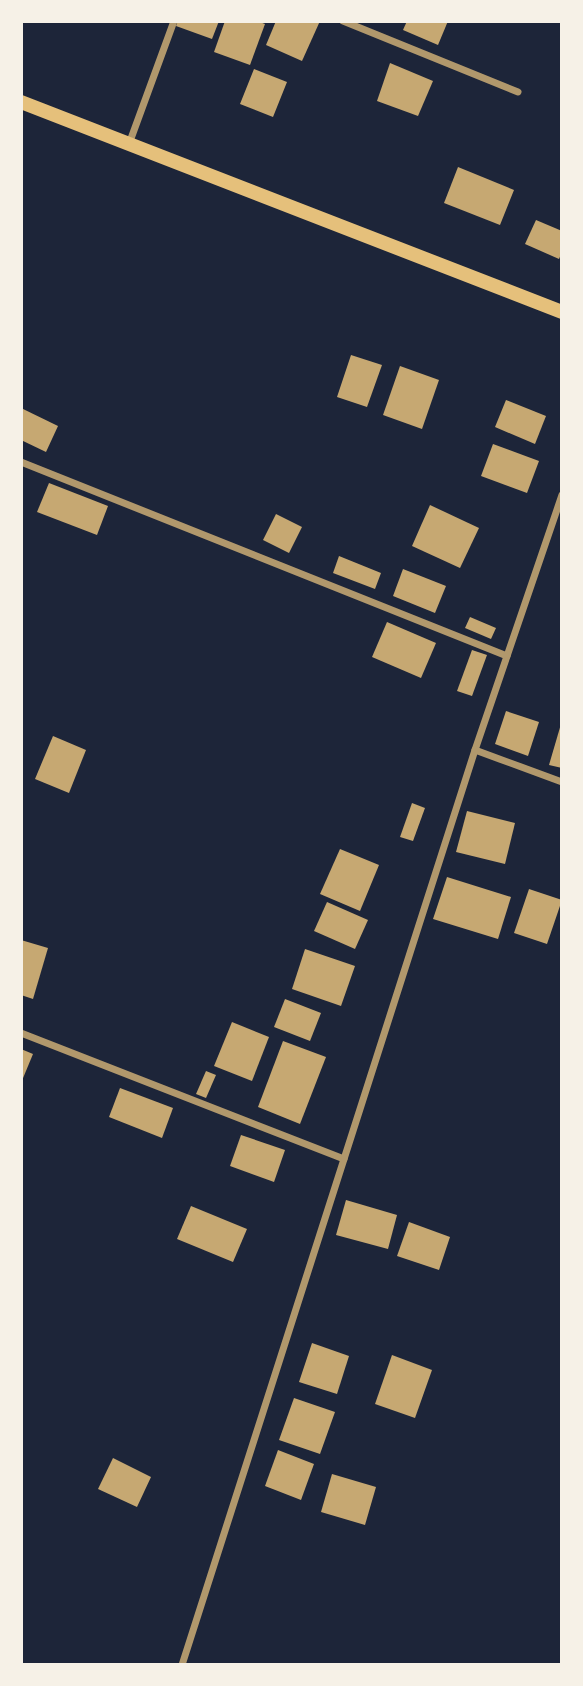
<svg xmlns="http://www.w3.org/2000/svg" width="583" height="1686" font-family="Helvetica,sans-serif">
  <rect width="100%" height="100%" fill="#14213d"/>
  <rect fill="#1d2539" x="21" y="21" width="541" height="1644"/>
  <g fill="#c6a872">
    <path d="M178,21H219L212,39L176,26Z"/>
    <path d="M225,21H257L265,24L250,65L214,52Z"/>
    <path d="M276,21H320L302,61L266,45Z"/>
    <path d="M407,21H448L438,45L403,30Z"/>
    <path d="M390,63L433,81L418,116L377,101Z"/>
    <path d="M254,69L287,82L273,117L240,104Z"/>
    <path d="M458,167L514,190L500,225L444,203Z"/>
    <path d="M536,220L562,231V252L559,259L525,244Z"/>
    <path d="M351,355L382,365L367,407L337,397Z"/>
    <path d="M400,366L439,380L422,429L383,415Z"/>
    <path d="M506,400L546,416L535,444L495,427Z"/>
    <path d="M21,408L58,426L46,452L21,440Z"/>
    <path d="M493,444L539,461L527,493L481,476Z"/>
    <path d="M49,483L108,506L97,535L37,512Z"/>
    <path d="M430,505L479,528L460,568L412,546Z"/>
    <path d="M276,514L302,527L289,553L263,540Z"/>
    <path d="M339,556L381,573L375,589L333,573Z"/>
    <path d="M403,569L446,586L435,613L393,596Z"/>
    <path d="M470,617L496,628L491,639L465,628Z"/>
    <path d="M387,622L436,643L421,678L372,657Z"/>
    <path d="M472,650L487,655L472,696L457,691Z"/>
    <path d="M506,711L539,722L528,756L495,744Z"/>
    <path d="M561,724H562V768L549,765Z"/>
    <path d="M53,736L86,750L69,793L35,779Z"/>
    <path d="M412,803L425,808L413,841L400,837Z"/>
    <path d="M467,811L515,823L505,864L456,852Z"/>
    <path d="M340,849L379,865L360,911L320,894Z"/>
    <path d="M447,877L511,897L498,939L433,919Z"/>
    <path d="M529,889L562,900L547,944L514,933Z"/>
    <path d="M327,902L368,920L355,949L314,931Z"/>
    <path d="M21,940L48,948L33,999L21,995Z"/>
    <path d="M305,949L355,966L341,1006L292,989Z"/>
    <path d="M285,999L321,1013L310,1041L274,1027Z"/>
    <path d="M232,1022L269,1037L252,1081L214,1066Z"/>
    <path d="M283,1041L326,1057L300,1124L258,1107Z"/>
    <path d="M21,1049L33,1054L21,1083Z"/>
    <path d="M206,1071L216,1075L206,1098L196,1094Z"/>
    <path d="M120,1088L173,1108L162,1138L109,1117Z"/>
    <path d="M241,1135L285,1150L274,1182L230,1166Z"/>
    <path d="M346,1200L397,1215L388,1249L336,1235Z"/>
    <path d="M191,1206L247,1229L233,1262L177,1239Z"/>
    <path d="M409,1222L450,1237L439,1270L397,1256Z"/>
    <path d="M312,1343L349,1356L337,1394L299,1382Z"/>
    <path d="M392,1355L432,1370L415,1418L375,1404Z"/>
    <path d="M294,1398L335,1412L320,1454L279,1440Z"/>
    <path d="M278,1450L314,1464L301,1500L265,1486Z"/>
    <path d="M113,1458L151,1477L137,1507L98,1489Z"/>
    <path d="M332,1474L376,1487L365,1525L321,1512Z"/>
  </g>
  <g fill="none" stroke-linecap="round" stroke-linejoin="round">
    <g stroke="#b1986c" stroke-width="7">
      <path d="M343,21L518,92"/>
      <path d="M129,144L174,21"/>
      <path d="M21,462L507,656"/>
      <path d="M475,750L562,782"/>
      <path d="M21,1033L344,1159"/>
      <path d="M182,1665L475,750L562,495"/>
    </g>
    <path stroke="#e5c07b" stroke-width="14" d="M21,102L562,312"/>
  </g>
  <rect width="583" height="1686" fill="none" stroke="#f6f1e7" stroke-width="46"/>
</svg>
